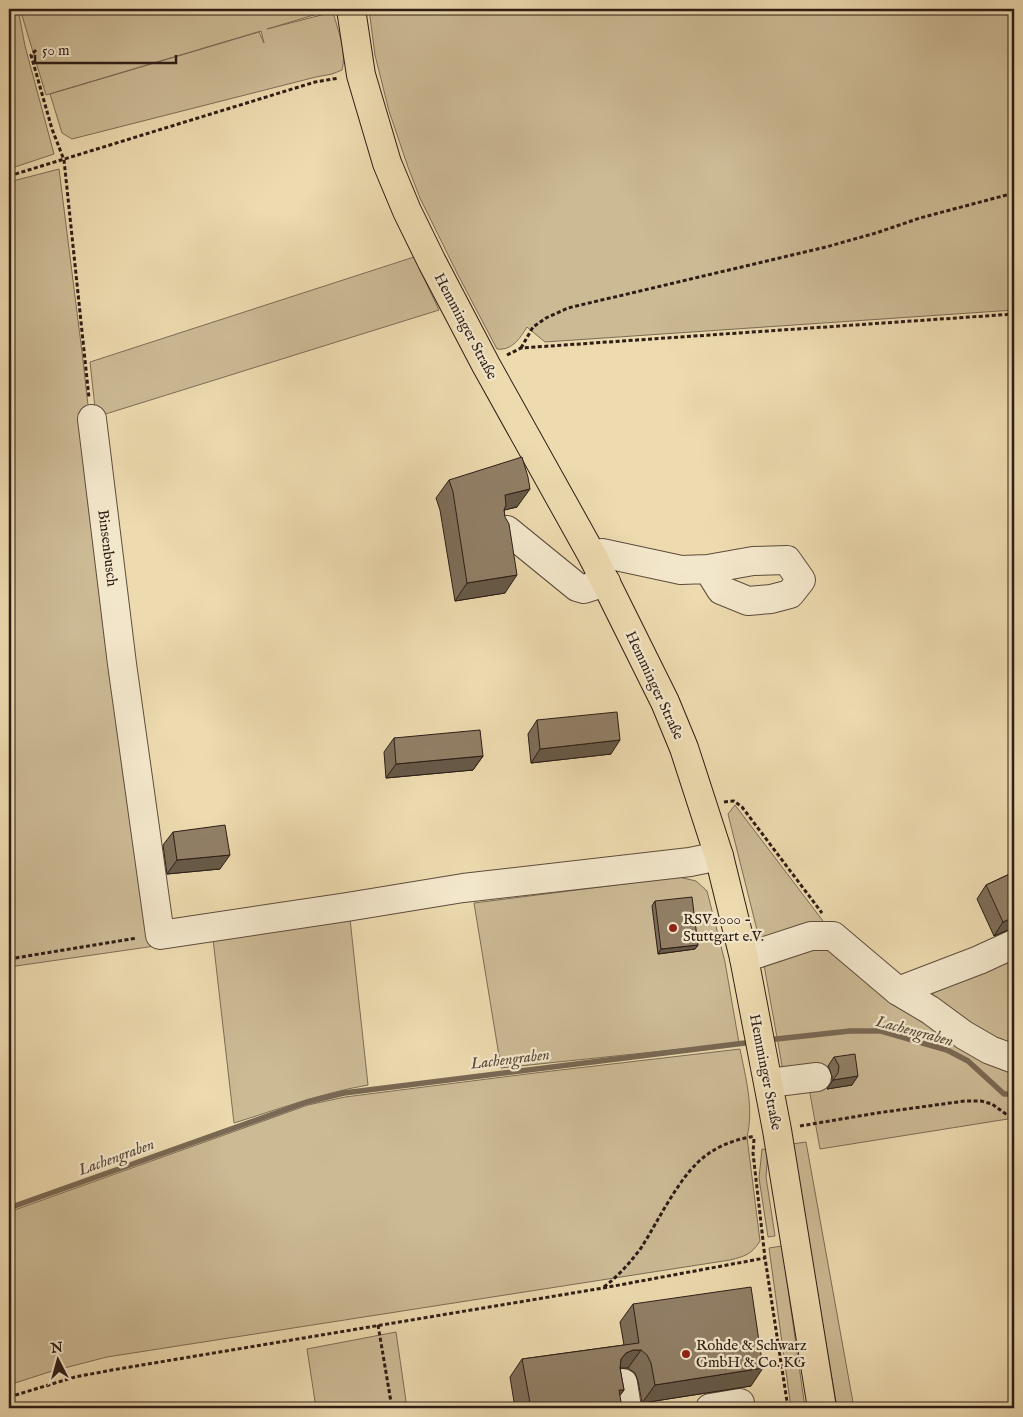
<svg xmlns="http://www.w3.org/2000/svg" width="1023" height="1417" font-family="'IM FELL English',serif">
  <rect width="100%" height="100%" fill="#eddaaf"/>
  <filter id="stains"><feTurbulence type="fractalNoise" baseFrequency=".004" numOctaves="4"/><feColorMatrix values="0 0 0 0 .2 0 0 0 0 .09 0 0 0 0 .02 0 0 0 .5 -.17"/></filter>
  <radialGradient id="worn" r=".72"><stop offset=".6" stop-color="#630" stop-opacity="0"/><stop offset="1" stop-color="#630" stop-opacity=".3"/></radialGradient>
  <g fill="#ccba95" stroke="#7c6c56">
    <path d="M9,9H18L25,46L54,154L9,169Z"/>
    <path d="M20,9H334L267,29L333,12C338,31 347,51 342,70L332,74L316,77L72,139L62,133L50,94L259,32L264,43L261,31L46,95Z"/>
    <path d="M369,9H1014V310L545,342L527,327C520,338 512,351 497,349L457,273L420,198L408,167L389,111L375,55Z"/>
    <path d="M59,169L82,352L96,476L162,945L9,967V182Z"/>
    <path d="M414,257L439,310L96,417L90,362Z"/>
    <path d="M735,805L823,921L794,937L772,941L759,938L728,814Z"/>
    <path d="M679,877L696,881L707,891L725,962L739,1043L501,1068L474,903Z"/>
    <path d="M350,919L368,1085C322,1093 279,1109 234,1123L213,939Z"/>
    <path d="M814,944L833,945L1014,1062V1118L820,1149L807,1077L783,1071L764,965Z"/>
    <path d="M1014,952V1054L934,1002L932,994L961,974Z"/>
    <path d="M740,1049C746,1079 754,1108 747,1137L760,1241C751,1255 745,1256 730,1260L107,1357L49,1372L9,1385V1212L308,1105L345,1097L535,1073Z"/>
    <path d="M806,1142L854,1408H837L792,1144Z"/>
    <path d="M762,1149L768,1150L766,1177L775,1236L768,1237L759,1178Z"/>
    <path d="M782,1246L805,1408H791L769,1248Z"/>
    <path d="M396,1332L407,1408H316L307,1349Z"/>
  </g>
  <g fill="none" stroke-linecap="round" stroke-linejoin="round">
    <g stroke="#796853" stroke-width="5.5">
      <path d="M767,1040L850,1031H881L947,1050L968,1061L1004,1094H1014"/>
      <path d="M9,1208L307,1102L344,1093L753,1042"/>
    </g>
    <g stroke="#5d4c3c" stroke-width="30">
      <g id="minor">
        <path d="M92,419L122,664L160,935L347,907L463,888L690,862L719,856"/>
        <path d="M507,530L577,587L584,589L606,582"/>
        <path d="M593,557L602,553L681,570L708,569L753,561L787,560L801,580L790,594L771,599L748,601L721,590L708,569"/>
        <path d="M744,958L811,936H833L898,991L930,1010L964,1035L990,1050L1014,1059"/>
        <path d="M898,991L979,960L1014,944"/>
        <path d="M769,1083L817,1077"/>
        <path d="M623,1383L627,1408"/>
        <path d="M710,1408L740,1403"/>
      </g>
    </g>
    <g stroke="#2d1d16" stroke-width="30">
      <path id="major" d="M351,9L361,75L387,163L407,211L432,262L486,365L593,557L665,702L684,748L719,856L744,958L777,1130L822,1408"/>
    </g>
    <g stroke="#2d1d16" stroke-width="3" stroke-dasharray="4 2.5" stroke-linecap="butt">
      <path d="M36,50L31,55L52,129L64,160L89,398"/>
      <path d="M9,176L315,82L339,78"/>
      <path d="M521,348L533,327L546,318L568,308L826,247L876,233L920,218L1014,193"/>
      <path d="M507,355L521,348L1014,314"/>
      <path d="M724,802L734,801L742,807L822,913"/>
      <path d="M9,959L137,938"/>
      <path d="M800,1126L877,1113L965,1101H981L992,1104L1014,1120"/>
      <path d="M754,1139L753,1153L765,1258L788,1408"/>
      <path d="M604,1287C618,1276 630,1263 641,1248C659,1220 681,1172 708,1154C722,1144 738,1139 755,1136"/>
      <path d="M378,1325L392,1408"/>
      <path d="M9,1397L75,1377L112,1370L603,1288L765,1258"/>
    </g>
    <use href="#minor" stroke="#f3e7cb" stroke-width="28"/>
    <use href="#major" stroke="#eddaaf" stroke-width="28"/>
  </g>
  <g fill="#7d6d58" stroke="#2d1d16">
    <path d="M449,480L517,507L504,510L505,593L455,601L440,510L436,498Z"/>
    <path d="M537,720L611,754L531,763L528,734Z"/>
    <path d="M394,738L483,756L473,770L386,778L384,752Z"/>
    <path d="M173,832L220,869L167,874L163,845Z"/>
    <path d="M1014,872V929L1008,930L994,936L977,899L986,885Z"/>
    <path d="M655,901L698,945L695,949L658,954L652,906Z"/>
    <path d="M834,1057L852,1085L827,1089L832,1083V1076L828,1066Z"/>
    <path d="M633,1304L751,1386L642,1403L638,1381L635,1373L628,1368H620L624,1390L619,1396L622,1408H515L510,1377L522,1359L624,1345L620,1322Z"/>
  </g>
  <g fill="#665947" stroke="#2d1d16">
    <path d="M530,489L517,507L492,513L505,495Z"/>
    <path d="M517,575L505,593L455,601L467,583Z"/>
    <path d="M620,740L611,754L531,763L540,749Z"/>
    <path d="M483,756L473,770L386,778L396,764Z"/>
    <path d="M230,855L220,869L167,874L177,860Z"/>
    <path d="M1014,917V929L1008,930L994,936L1003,922Z"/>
    <path d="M698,945L695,949L658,954L661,949Z"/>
    <path d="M858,1076L852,1085L827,1089L833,1080Z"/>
    <path d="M633,1350H641L628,1368H620L621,1359L626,1353Z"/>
    <path d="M763,1368L751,1386L642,1403L655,1385Z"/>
    <path d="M619,1390H624L611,1408Z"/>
  </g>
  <g fill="#917f66" stroke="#2d1d16">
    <path d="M522,457L528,477L530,489L505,495L506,505L504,510L505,517L509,524L517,575L467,583L453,492L449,480Z"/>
    <path d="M617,712L620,740L540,749L537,720Z"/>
    <path d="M480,730L483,756L396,764L394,738Z"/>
    <path d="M225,825L230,855L177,860L173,832Z"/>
    <path d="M1014,872V917L1003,922L986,885Z"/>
    <path d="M692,897L698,945L661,949L655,901Z"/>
    <path d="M855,1054L858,1076L833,1080L838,1073L839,1066L834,1057Z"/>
    <path d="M751,1287L763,1368L655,1385L651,1363L647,1355L641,1350H633L626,1353L621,1359L620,1368L624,1390H619L622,1408H531L522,1359L639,1343L633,1304Z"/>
    <path d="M770,1403V1408H737Z"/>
    <path d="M157,1407L158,1408H146Z"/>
  </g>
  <g fill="#8f2418" stroke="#f3e7cb" stroke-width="2">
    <circle cx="673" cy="928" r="5"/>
    <circle cx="686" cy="1354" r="5"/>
  </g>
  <g text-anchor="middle" stroke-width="4.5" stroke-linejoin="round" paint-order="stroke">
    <g font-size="15" fill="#2d1d16" stroke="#f3e7cb">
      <text transform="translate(466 326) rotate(62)" y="5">Hemminger Straße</text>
      <text transform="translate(108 548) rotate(83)" y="5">Binsenbusch</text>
      <text transform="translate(655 685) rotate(65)" y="5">Hemminger Straße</text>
      <text transform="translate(766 1072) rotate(79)" y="5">Hemminger Straße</text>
    </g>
    <g font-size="15" fill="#2d1d16" stroke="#f3e7cb" text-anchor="start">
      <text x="683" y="924">RSV2000 -<tspan x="683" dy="17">Stuttgart e.V.</tspan></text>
      <text x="696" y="1350">Rohde &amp; Schwarz<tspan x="696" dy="17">GmbH &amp; Co. KG</tspan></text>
    </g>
    <g font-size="16" font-style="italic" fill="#594939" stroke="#f3e7cb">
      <text transform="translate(915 1030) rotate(15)" y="6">Lachengraben</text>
      <text transform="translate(510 1058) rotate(-7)" y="6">Lachengraben</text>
      <text transform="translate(116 1156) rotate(-20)" y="6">Lachengraben</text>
    </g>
  </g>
  <rect width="1023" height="1417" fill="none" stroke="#eddaaf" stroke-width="30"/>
  <rect x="10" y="10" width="1003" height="1397" fill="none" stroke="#2d1d16" stroke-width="2.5"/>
  <rect x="15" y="15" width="993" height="1387" fill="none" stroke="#2d1d16"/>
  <g transform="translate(58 1360) rotate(354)" stroke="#f3e7cb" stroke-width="4" paint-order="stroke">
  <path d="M0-4L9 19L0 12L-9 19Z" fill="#2d1d16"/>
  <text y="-8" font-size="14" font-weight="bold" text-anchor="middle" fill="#2d1d16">N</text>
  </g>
  <path d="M35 55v8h141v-8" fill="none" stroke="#2d1d16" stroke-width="2.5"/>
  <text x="42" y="55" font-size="15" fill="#2d1d16" stroke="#f3e7cb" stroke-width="4" paint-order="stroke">50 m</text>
  <rect width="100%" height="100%" filter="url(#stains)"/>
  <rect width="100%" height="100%" fill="url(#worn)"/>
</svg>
